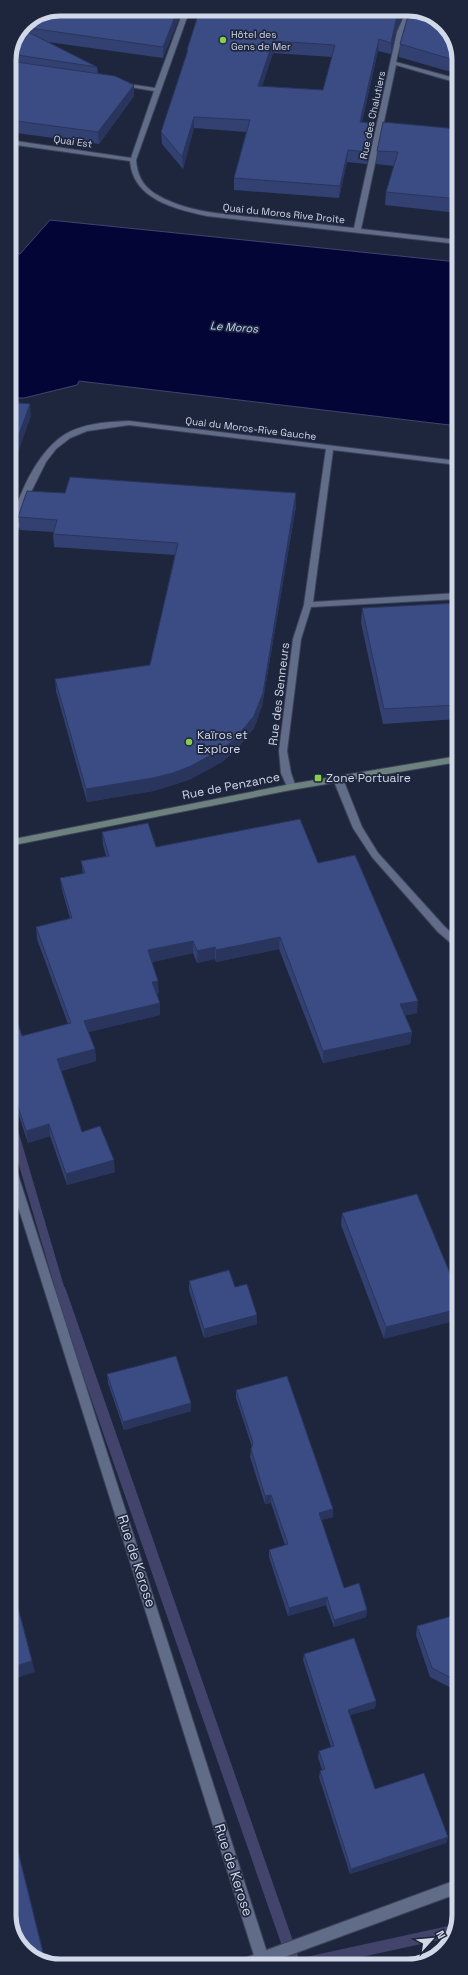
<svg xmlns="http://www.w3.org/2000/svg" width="468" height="1975" font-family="'Space Grotesk',sans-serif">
  <rect width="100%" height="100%" fill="#1e263e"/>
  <path fill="#040537" stroke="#42446c" d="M50,220L458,262V426L79,381L77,385L24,398H9V252L20,254Z"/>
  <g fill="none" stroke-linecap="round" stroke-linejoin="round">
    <path stroke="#42446c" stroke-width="9" d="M10,1119L61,1292"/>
    <g stroke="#42446c" stroke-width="12">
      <path d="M60,1291L295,1965"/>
      <path d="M297,1965L453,1931"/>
    </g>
    <g stroke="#3c4357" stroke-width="2">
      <g id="minor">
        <path d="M184,9H190L136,160C137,174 142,185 154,193C186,213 224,214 260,218C292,221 323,225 354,228L397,32L405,14L415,9L418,11L409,16L403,32L396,62L458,79V83L396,65L361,229L458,240V244L207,216C176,209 133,200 130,161L9,144V140L131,158L154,91L118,85L121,83L155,88Z"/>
        <path d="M129,421L458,461V465L333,450L313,602L458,593V599L311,607L301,639L287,751L291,773L296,787L294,789H288L281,773L279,751L293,639L304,605L326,449L129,425L87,431L70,438L56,449L46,462L30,494L13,545L9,547C9,512 33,455 64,435C83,423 107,422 129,421Z"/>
        <path d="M338,776L343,779L362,827L378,853L444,926L459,940V950L438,932L372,857L353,828L333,779Z"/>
        <path d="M459,1879V1893L263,1965H238L240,1960L245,1958Z"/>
      </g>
    </g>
    <g stroke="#3c4357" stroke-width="2">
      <path id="tertiary" d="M10,1161L14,1162L15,1165L271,1965H257L10,1181Z"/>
    </g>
    <g stroke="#3c4357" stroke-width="2">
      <path id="secondary" d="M458,756V762L291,790L9,846V840L291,784Z"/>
    </g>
    <use href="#minor" fill="#616c88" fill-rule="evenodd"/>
    <use href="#tertiary" fill="#616c88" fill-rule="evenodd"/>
    <use href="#secondary" fill="#6d827f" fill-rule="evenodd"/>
  </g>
  <g fill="#324171" fill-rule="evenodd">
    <path d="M200,9H404V13L396,32L391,54L378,51L362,122L373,135L367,164L347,162L339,198L234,190V178L246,132L194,128L183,169L162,144L161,132L187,54V50ZM273,53L332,57L323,90L262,86Z"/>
    <path d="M179,18L163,58L48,42L97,67L98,73L134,85V96L99,144L9,132V59L24,24Z"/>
    <path d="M400,44L458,50V74L399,57Z"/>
    <path d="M458,129V213L385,205L386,192L394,166L376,164L377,151Z"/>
    <path d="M65,493H296V506L262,706L254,728L235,751L222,762L191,779L173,785L153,791L87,802L56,691L55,679L150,665L175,555L54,547L53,534L54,532L20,530L18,517Z"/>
    <path d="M458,603V719L383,724L361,623L362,608Z"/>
    <path d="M102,832L156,847L318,863L417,1013L405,1015L412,1032L410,1044L323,1063L279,949L216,962L215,959L197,963L193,953L152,962L159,993L156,994L160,1015L88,1032L95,1049L96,1061L61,1071L82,1132L115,1172L67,1185L50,1136L28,1143L10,1089L9,1026L22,1036L68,1024L37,939L36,927L70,918L62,890L60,878L83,874L81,861L106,856L103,845Z"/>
    <path d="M417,1194L384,1339L341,1225L342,1213Z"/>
    <path d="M189,1281L235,1287L257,1324L204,1338L189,1290Z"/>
    <path d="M107,1374L191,1403V1411L124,1430L108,1383Z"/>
    <path d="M236,1390L333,1517L321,1520L344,1588L367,1610L366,1617L334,1627L326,1605L288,1616L269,1557V1550L285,1545L271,1503L265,1504L250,1457L251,1449L252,1447L236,1398Z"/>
    <path d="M459,1614V1692L430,1677L416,1635L417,1626Z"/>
    <path d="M304,1654L376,1701L375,1708L350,1715L375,1789L448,1837L446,1843L350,1874L319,1777L320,1771L322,1770L318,1757L319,1751L331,1747L303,1660Z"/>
  </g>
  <g fill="#29355c">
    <path d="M178,9H179V18L163,58V47Z"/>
    <path d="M401,9H404V13L396,32L391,54V43L396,20Z"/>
    <path d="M379,39L378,51L359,134L360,122Z"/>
    <path d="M273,41V53L258,98V86Z"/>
    <path d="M134,85V96L99,144L98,132Z"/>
    <path d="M194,117V128L183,169L182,157Z"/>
    <path d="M374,123L373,135L367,164V152Z"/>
    <path d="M348,150L347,162L339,198L340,186Z"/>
    <path d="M30,404L31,416L9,478V462Z"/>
    <path d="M15,490L16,502L9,529V513Z"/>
    <path d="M296,493V506L262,706L254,728L235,751L222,762L191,779L173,785L153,791L87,802L86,789Z"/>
    <path d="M280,937L279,949L216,962V950Z"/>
    <path d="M193,941V953L149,963L148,950Z"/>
    <path d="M215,947V959L197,963V951Z"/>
    <path d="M158,981L159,993L153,994L152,982Z"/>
    <path d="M418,1001L417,1013L399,1017L400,1004Z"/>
    <path d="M160,1003V1015L85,1033L84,1021Z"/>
    <path d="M412,1032L410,1044L323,1063V1051Z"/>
    <path d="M95,1049L96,1061L59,1071L57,1059Z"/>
    <path d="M49,1124L50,1136L28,1143L26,1131Z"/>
    <path d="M114,1160L115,1172L67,1185L66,1174Z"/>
    <path d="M459,1309V1320L384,1339L386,1327Z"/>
    <path d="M257,1315V1324L204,1338V1329Z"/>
    <path d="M191,1403V1411L124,1430L123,1422Z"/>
    <path d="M271,1495V1503L265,1504V1496Z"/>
    <path d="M333,1509V1517L318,1521L319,1513Z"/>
    <path d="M327,1597L326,1605L288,1616L289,1608Z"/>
    <path d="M367,1610L366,1617L334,1627V1620Z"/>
    <path d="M32,1661L35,1672L10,1680V1668Z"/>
    <path d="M376,1701L375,1708L347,1716L348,1710Z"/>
    <path d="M10,1817L46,1962L45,1961L10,1819Z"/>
    <path d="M448,1837L446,1843L350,1874L351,1869Z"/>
  </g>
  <g fill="#3a4c83" stroke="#29355c" fill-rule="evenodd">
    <path d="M60,9H178L163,47L22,27L24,24Z"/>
    <path d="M200,9H401L396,20L391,43L379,39L360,122L374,123L367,152L348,150L340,186L234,178L250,120L194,117L182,157L161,132L188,50H187ZM273,41L335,45L323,90L258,86Z"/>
    <path d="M410,9H415L444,24L458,50V61L400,44Z"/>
    <path d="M22,29L97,67L11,54Z"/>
    <path d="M9,61L115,76L134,85L98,132L9,120Z"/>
    <path d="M383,122L458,129V199L386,192L398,152L377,151Z"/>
    <path d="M9,402L30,404L9,462Z"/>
    <path d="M70,477L296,493L263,693L254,716L235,739L222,749L191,766L173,773L153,778L86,789L55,679L150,665L178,543L53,534L57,520L18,517L27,491L65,493Z"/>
    <path d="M9,490H15L9,513Z"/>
    <path d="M458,603V705L384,709L362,608Z"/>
    <path d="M300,819L318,863L355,855L418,1001L400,1004L412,1032L323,1051L280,937L216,950L215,947L197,951L193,941L148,950L158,981L152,982L160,1003L84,1021L95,1049L57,1059L82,1132L100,1126L114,1160L66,1174L49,1124L26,1131L10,1082L9,1026L18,1024L22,1036L71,1023L36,927L72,918L60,878L85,873L81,861L109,856L102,832L148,823L156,847Z"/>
    <path d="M417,1194L459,1295V1309L386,1327L342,1213Z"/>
    <path d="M229,1270L235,1287L247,1284L257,1315L204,1329L189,1281Z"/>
    <path d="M176,1356L191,1403L123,1422L107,1374Z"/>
    <path d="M287,1376L333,1509L319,1513L344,1588L359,1583L367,1610L334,1620L327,1597L289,1608L269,1550L288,1544L271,1495L265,1496L251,1449L253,1443L236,1390Z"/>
    <path d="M10,1577L32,1661L10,1668Z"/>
    <path d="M459,1614V1682L432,1668L417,1626Z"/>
    <path d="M354,1638L376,1701L348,1710L375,1789L424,1773L448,1837L351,1869L320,1771L325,1769L319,1751L334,1746L304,1654Z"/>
    <path d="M10,1819L45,1961L26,1953L10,1925Z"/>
  </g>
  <g fill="#87cf4a" stroke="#1e263e" stroke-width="1.5">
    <circle cx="223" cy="40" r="4"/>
    <circle cx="189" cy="742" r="4"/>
    <rect x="314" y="774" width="8" height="8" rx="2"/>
  </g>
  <g text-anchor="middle" stroke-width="3.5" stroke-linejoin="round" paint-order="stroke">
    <g font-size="10" fill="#d1d8e8" stroke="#1e263e" text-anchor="start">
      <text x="231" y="38">Hôtel des<tspan x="231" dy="12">Gens de Mer</tspan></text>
    </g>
    <g font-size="10" fill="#d1d8e8" stroke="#1e263e">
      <text transform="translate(372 115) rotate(-78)" y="4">Rue des Chalutiers</text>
      <text transform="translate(73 141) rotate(8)" y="4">Quai Est</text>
      <text transform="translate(284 213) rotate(6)" y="4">Quai du Moros Rive Droite</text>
      <text transform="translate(251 428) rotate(7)" y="4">Quai du Moros-Rive Gauche</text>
    </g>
    <g font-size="11" font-style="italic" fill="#c5d2f4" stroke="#1e263e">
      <text transform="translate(234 327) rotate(4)" y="4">Le Moros</text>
    </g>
    <g font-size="12" fill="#d1d8e8" stroke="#1e263e">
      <text transform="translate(279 694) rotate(-83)" y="4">Rue des Senneurs</text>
      <text transform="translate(231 786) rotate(-11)" y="4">Rue de Penzance</text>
    </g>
    <g font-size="12" fill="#d1d8e8" stroke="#1e263e" text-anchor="start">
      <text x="197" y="739">Kaïros et<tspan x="197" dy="14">Explore</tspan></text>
      <text x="326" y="782">Zone Portuaire</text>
    </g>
    <g font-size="14" fill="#d1d8e8" stroke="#1e263e">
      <text transform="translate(137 1561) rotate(72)" y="5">Rue de Kerose</text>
      <text transform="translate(234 1870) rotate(72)" y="5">Rue de Kerose</text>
    </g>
  </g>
  <path d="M0 0H468V1975H0ZM60 16H408A44 44 0 0 1 452 60V1915A44 44 0 0 1 408 1959H60A44 44 0 0 1 16 1915V60A44 44 0 0 1 60 16Z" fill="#1e263e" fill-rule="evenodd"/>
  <path fill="none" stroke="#d1d8e8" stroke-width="5" d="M60 16H408A44 44 0 0 1 452 60V1915A44 44 0 0 1 408 1959H60A44 44 0 0 1 16 1915V60A44 44 0 0 1 60 16Z"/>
  <g transform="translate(432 1939) rotate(63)" stroke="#1e263e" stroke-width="3" paint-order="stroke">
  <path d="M0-3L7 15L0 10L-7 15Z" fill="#d1d8e8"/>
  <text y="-6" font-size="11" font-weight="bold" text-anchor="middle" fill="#d1d8e8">N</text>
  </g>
</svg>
